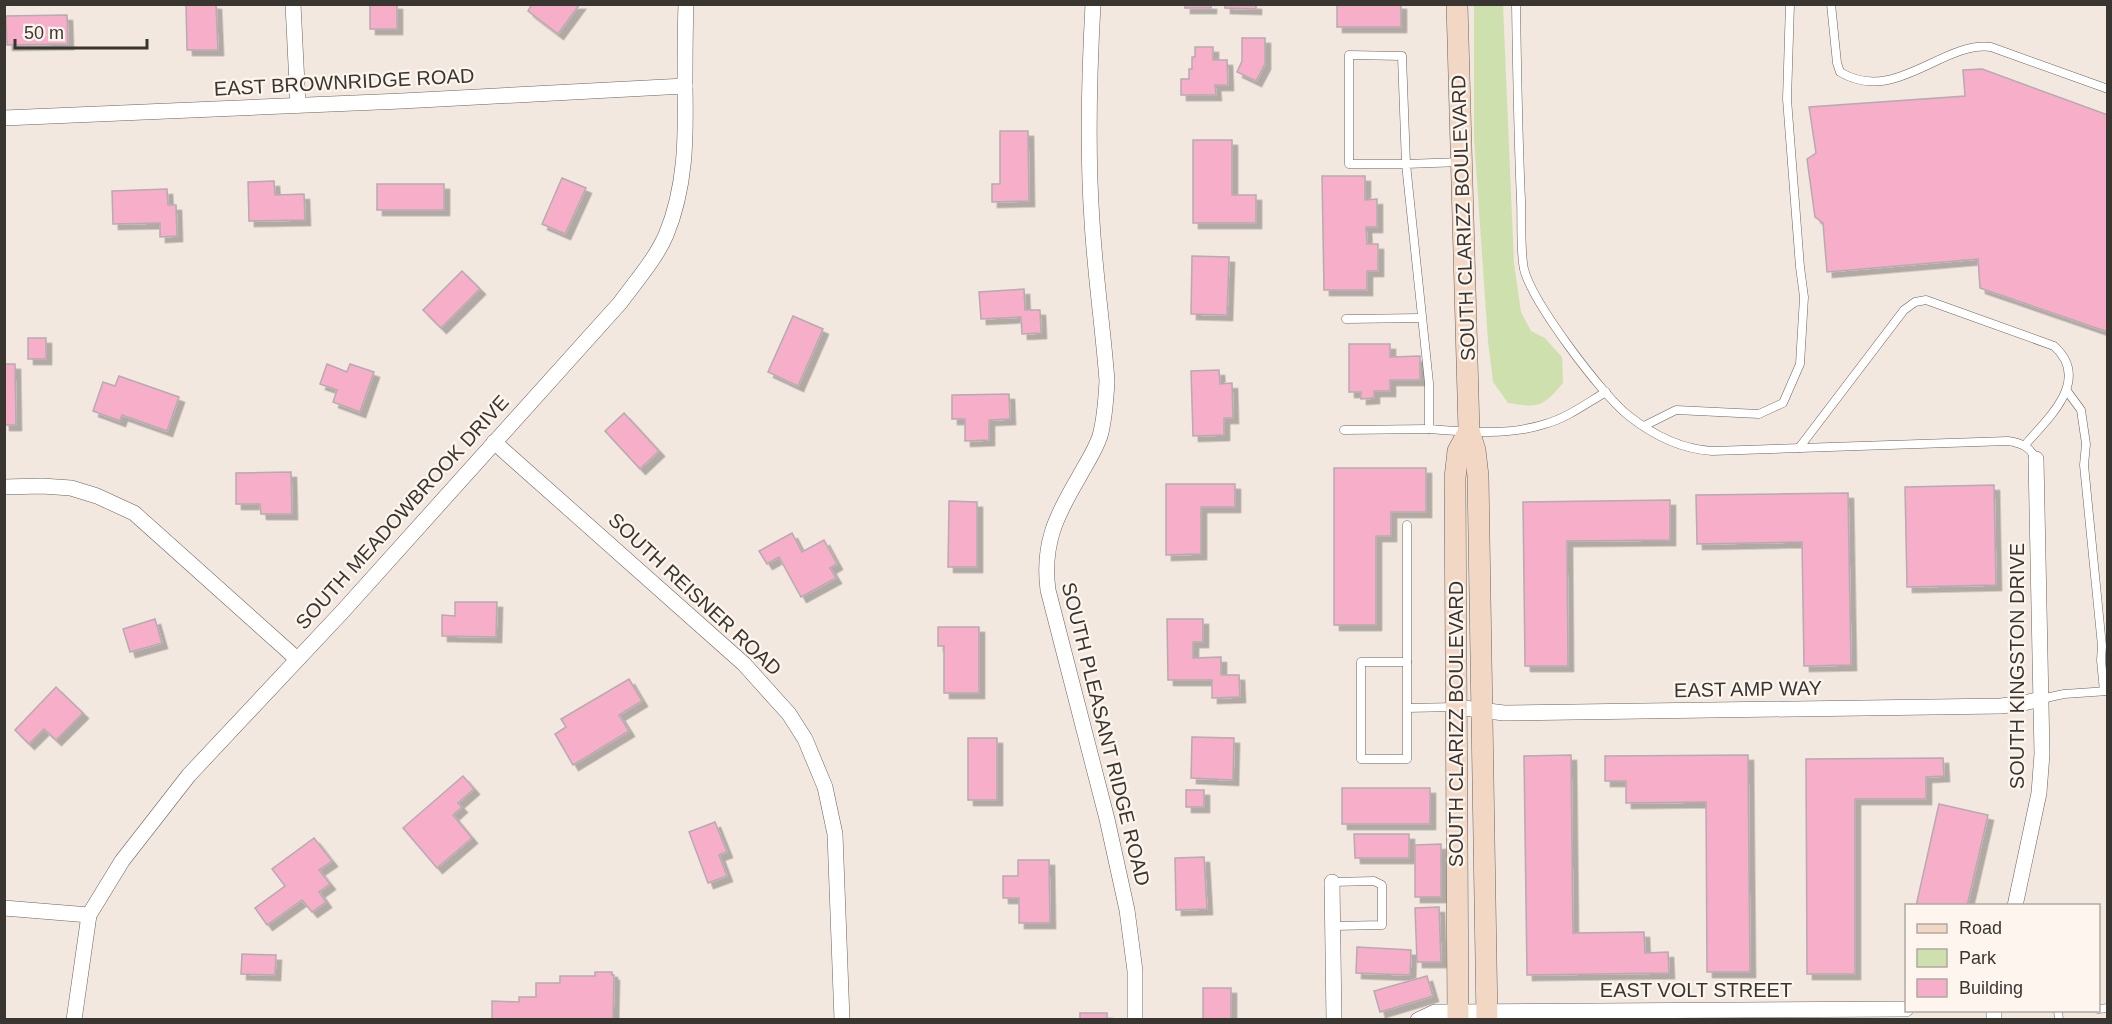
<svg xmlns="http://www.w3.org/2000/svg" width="2112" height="1024" font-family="Arial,sans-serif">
  <defs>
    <filter id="shadow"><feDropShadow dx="5.5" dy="5.5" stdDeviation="0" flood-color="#0004"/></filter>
  </defs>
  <rect width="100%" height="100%" fill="#f2e8df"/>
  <path fill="#cfe0af" d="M1474,5H1503L1514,263L1521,312L1531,331L1545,338L1562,357L1563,383C1543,407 1539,408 1508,403L1493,382L1488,341L1474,138Z"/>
  <g fill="#f6aec9" stroke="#b8aaaf" stroke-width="1.5" filter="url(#shadow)">
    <path d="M186,4H216L218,50H187Z"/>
    <rect x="370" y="4" width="27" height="25"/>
    <path d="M532,4H580L558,34L528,11Z"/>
    <rect x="1185" y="4" width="26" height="4"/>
    <path d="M1225,4H1256V9L1225,8Z"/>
    <rect x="1337" y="4" width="64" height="23"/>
    <path d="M67,15L68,44L7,45L6,16Z"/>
    <path d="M1242,38H1265V64L1256,81L1237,72L1242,61Z"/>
    <path d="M1195,47H1213V60H1227L1228,85H1215L1216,95H1181V79H1189V69H1192V57H1195Z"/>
    <path d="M1982,69L2108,115V332L1980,288L1978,259L1827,272L1823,223L1815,217L1807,159L1816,153L1809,107L1965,96L1963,70Z"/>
    <path d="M1000,131H1028L1029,201L992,202V184H1000Z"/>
    <path d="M1193,140H1232V195H1256V223H1193Z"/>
    <path d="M1322,176H1365V200L1377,199V227H1366L1367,244H1378V271H1367V290H1324Z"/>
    <path d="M562,178L586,188L565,234L542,224Z"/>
    <path d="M274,181L275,195L304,194L305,220L249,221L248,182Z"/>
    <rect x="377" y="184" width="67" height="26"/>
    <path d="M167,189L168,205H176L177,236L160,237V223L113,224L112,191Z"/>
    <path d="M1192,256L1229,257L1227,315L1191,314Z"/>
    <path d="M462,271L480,289L441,328L423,310Z"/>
    <path d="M1024,289L1025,310H1040L1041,333L1022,334L1021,317L981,319L979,292Z"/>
    <path d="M793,316L823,329L798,386L768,372Z"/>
    <rect x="28" y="338" width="18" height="21"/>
    <path d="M1349,344H1390V357L1420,356V380H1390V391H1374V398L1361,399V392H1349Z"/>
    <path d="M4,364H15L16,425H4Z"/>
    <path d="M327,364L347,372L350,364L374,372L360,412L333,402L337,390L320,384Z"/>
    <path d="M1219,370L1220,384L1232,383L1233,418H1224V435L1193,436L1191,371Z"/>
    <path d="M119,376L179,397L167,431L122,415L120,421L93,411L103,382L115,386Z"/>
    <path d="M1009,394L1010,419L989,420V440L965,441V419H952V395Z"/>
    <path d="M624,413L659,451L640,469L605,431Z"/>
    <path d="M1334,468H1426V512H1391V536H1376V625H1334Z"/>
    <path d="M291,472L292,514H261L260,504H236V473Z"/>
    <path d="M1166,484H1235V507H1201V554L1166,555Z"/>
    <path d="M1994,485L1996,585L1907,587L1905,487Z"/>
    <path d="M1848,493L1851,665L1804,666L1802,542L1697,544L1696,495Z"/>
    <path d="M1670,500V540L1567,541L1568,666H1525L1523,502Z"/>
    <path d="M949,501L977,502V567H948Z"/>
    <path d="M792,533L802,552L824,540L837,564L830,568L836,578L801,597L779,557L767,564L759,551Z"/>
    <path d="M455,602H497L496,637L442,636V615L455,616Z"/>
    <path d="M155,619L162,643L130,652L123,629Z"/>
    <path d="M1167,619H1203V642H1193V658L1221,657V675H1239L1240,697L1212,698V680H1168Z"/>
    <path d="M938,627H979V693H944V646H938Z"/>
    <path d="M629,679L642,701L619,715L629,731L573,765L555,734L566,727L561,719Z"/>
    <path d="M56,687L83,713L56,740L44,729L29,744L15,730Z"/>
    <path d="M1192,737L1234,738L1233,780L1191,778Z"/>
    <rect x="968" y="738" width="29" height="62"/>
    <path d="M1571,755L1573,933L1644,932L1645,953L1668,952L1669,973L1527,975L1524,756Z"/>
    <path d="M1748,755L1750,972H1707L1706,802L1626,803V781H1605V756Z"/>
    <path d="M1943,758L1944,776L1926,777V799H1855V974H1807L1806,759Z"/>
    <path d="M463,776L474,789L458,803L462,807L453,815L472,838L437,868L403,828Z"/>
    <rect x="1342" y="788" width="88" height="36"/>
    <rect x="1186" y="790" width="18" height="17"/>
    <path d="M1939,804L1988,815L1967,906H1916Z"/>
    <path d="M715,822L727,852L719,855L727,876L708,883L689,832Z"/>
    <path d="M1354,834H1409V858H1355Z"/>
    <path d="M314,838L332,861L319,870L330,884L319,892L326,902L312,912L302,900L267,925L255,908L285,886L272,869Z"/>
    <path d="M1441,844V897H1415V845Z"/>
    <path d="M1204,857L1207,909L1176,910L1175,858Z"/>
    <path d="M1018,860H1049L1050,923H1019V898H1003V876H1018Z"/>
    <path d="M1439,907L1441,962H1417L1415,908Z"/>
    <path d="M1357,947L1411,950L1410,975L1356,973Z"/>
    <path d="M242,954L276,955L275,975L241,974Z"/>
    <path d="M595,972H612V975H614L613,1019L492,1020V1001L519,1002V997H536V983H560V976H595Z"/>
    <path d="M1427,976L1433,996L1380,1012L1374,991Z"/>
    <rect x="1203" y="988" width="28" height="32"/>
    <rect x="1080" y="1013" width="27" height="7"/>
  </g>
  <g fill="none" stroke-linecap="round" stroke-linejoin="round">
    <g stroke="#6b635b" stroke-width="9">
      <g id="lane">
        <path d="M1516,4C1517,70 1518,135 1521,200C1522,220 1520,250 1524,269C1532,302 1602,395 1629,416C1653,435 1681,449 1712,451L2008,441C2022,443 2030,447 2036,459"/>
        <path d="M1831,4L1837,63L1840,72C1895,105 1942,41 1991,47L2108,89"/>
        <path d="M1349,55L1402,56L1406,164H1349Z"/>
        <path d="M1461,162L1406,164L1429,383V429C1466,432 1508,436 1545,424C1567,418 1587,403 1606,392"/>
        <path d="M1346,319L1421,318"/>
        <path d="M2067,391L2081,410L2086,444L2084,465L2102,646L2101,660L2104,691"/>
        <path d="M1644,426L1676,410L1759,414L1783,403L1800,364L1804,297L1800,267L1787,99L1790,4"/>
        <path d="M1344,430L1429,429"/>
        <path d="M1799,448L1904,310L1915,302L1926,300L2054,346C2092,380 2048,418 2025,445"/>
        <path d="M1407,662V525"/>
        <path d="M2041,699L2064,694L2108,691"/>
        <path d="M1407,708V662H1361V759H1407V708L1455,707"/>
        <path d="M1332,882L1374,881L1382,885V925L1333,926"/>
        <path d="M2098,1009L2108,1008"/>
        <path d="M2058,1010L2059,1020"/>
      </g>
    </g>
    <g stroke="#6b635b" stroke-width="16">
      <g id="street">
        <path d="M293,4L298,105"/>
        <path d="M1093,4C1089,77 1087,149 1092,221C1095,274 1103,328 1107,381C1106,399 1105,418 1100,436C1095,451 1086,464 1079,477C1056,516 1042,544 1048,590L1107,819L1127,910L1135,971V1020"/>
        <path d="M4,118L402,101L685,86"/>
        <path d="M494,442L744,664L789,714L805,739L825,787L835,834L842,1020"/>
        <path d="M4,487L42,486L71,488L97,496L134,513L297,659"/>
        <path d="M1456,707L1504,713L2001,706L2024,703L2041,699"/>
        <path d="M1332,882L1334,1020"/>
        <path d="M2015,906L2039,793L2042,754L2036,459"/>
        <path d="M4,908L89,915"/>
        <path d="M1994,1010V1020"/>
        <path d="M74,1020L89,915L122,861L189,775L343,611L620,303C636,281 655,260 666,235C686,187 686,138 685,87C685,59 685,32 686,4"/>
        <path d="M1418,1020L1435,1012H1458L1906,1009"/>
      </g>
    </g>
    <g stroke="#6b635b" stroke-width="22">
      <g id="secondary">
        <path d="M1457,4L1469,431L1475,450L1478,476L1487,1020"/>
        <path d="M1458,1020L1455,478L1458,451L1469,431"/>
      </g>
    </g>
    <use href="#lane" stroke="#fff" stroke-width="8"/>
    <use href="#street" stroke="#fff" stroke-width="15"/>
    <use href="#secondary" stroke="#f2d7c4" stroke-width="21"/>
  </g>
  <g text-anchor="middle" stroke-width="4.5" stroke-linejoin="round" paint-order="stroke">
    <g font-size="20" fill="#393632" stroke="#fef6ee">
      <text transform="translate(344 82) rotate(-3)" y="7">EAST BROWNRIDGE ROAD</text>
      <text transform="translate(1463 218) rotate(-92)" y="7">SOUTH CLARIZZ BOULEVARD</text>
      <text transform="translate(402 512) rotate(-48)" y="7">SOUTH MEADOWBROOK DRIVE</text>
      <text transform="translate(695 594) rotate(43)" y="7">SOUTH REISNER ROAD</text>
      <text transform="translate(2017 666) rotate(-90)" y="7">SOUTH KINGSTON DRIVE</text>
      <text transform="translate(1748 689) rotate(-1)" y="7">EAST AMP WAY</text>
      <text transform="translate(1456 724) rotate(-90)" y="7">SOUTH CLARIZZ BOULEVARD</text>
      <text transform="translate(1106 734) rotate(76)" y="7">SOUTH PLEASANT RIDGE ROAD</text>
      <text x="1696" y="997">EAST VOLT STREET</text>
    </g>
  </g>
  <rect width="2112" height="1024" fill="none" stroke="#393632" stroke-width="12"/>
  <rect x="1905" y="904" width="195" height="108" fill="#fef6ee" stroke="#afa9a3" stroke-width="1.5"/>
  <rect x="1917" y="924" width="30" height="9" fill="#f2d7c4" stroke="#afa9a3" stroke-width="1.5"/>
  <text x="1959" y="934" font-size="18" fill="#393632">Road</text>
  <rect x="1917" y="949" width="30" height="18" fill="#cfe0af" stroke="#afa9a3" stroke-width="1.5"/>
  <text x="1959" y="964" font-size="18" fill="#393632">Park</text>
  <rect x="1917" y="979" width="30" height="18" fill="#f6aec9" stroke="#afa9a3" stroke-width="1.5"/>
  <text x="1959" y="994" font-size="18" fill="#393632">Building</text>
  <path d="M15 39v9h132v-9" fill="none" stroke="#393632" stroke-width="3"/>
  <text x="24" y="39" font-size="18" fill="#393632" stroke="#fef6ee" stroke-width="4.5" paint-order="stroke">50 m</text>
</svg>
